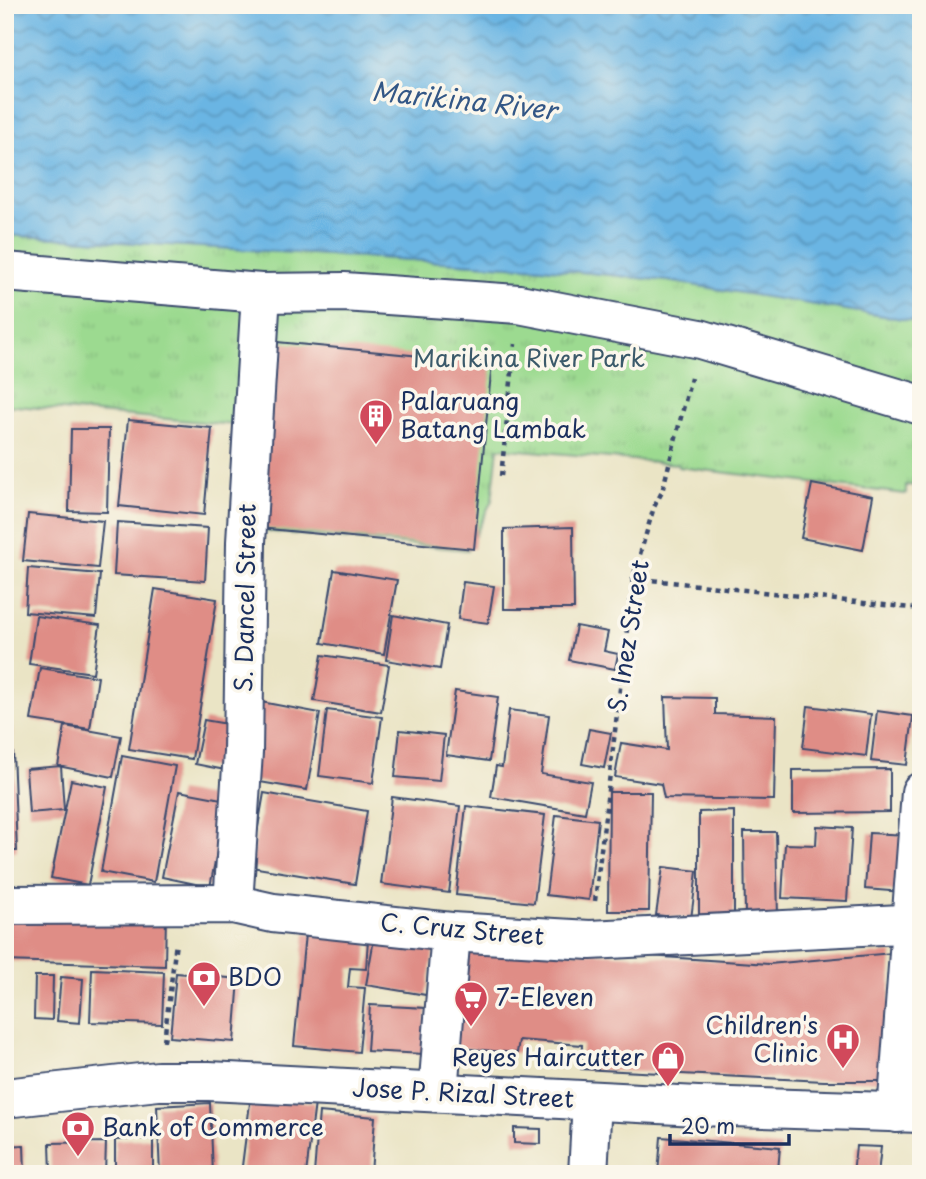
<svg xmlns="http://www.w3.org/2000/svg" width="926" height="1179" font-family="'Playpen Sans',sans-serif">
  <defs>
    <pattern id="park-tufts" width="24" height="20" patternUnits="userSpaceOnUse" patternTransform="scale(1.75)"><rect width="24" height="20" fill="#9cda90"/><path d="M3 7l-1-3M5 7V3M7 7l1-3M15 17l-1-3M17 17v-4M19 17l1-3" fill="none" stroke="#86bb7f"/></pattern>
    <pattern id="water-waves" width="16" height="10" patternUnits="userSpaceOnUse" patternTransform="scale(1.75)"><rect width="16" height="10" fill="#6bb5e3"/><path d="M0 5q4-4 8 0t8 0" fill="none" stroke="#5794bb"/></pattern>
  </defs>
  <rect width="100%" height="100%" fill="#fbf7ec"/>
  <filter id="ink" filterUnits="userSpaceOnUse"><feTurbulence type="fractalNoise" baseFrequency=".0143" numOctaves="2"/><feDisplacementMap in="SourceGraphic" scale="14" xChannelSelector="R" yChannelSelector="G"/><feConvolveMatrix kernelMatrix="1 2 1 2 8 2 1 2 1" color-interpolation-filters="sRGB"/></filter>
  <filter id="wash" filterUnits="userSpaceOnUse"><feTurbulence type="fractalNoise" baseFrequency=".00686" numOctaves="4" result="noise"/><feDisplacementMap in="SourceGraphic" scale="28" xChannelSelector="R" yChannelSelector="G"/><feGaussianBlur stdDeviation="1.57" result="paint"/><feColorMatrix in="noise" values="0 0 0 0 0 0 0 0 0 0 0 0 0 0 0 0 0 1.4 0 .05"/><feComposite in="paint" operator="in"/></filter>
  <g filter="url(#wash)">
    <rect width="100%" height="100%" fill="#eae4c5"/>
    <path fill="url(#park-tufts)" stroke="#5c8477" stroke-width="2" d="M5,235L542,268L668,281L921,322V486L906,485V494L678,467V464L498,448L492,500L468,550L252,530L259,427L5,405Z"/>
    <path fill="url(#water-waves)" stroke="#4372a0" stroke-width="2" d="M5,5H921V322L668,281L542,268L5,235Z"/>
    <g id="blocks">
      <g fill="#df8d86">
        <path d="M277,342L492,363L474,549L259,528Z"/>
        <path d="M128,420L212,428L204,515L119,506Z"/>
        <path d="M71,429H109L107,512L69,511Z"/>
        <path d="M812,484L873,496L863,550L801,538Z"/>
        <path d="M28,514L103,521L98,568L23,561Z"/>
        <path d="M117,522L208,528L205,581L114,575Z"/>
        <path d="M573,527L574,609H504V529Z"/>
        <path d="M28,568L100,574L96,618L25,612Z"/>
        <path d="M334,570L397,580L384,654L322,643Z"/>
        <path d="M463,582L494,586L488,623L458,619Z"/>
        <path d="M155,589L217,599L192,759L129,749Z"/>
        <path d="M393,615L447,625L440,669L386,660Z"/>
        <path d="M36,616L100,625L93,673L29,664Z"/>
        <path d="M576,626L608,632L604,651L618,654L615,669L569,660Z"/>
        <path d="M322,655L389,665L381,712L314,701Z"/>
        <path d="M40,668L98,677L90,729L31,720Z"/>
        <path d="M455,691L498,697L489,761L446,755Z"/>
        <path d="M665,697L715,698V714L776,716L774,800L664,798L661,784L615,777L621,743L667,750Z"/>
        <path d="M261,702L320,713L307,790L248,780Z"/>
        <path d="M808,706L871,714L866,756L803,748Z"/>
        <path d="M327,710L382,717L373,783L319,776Z"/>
        <path d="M509,710L549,715L541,774L591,782L585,813L491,797L496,766L502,767Z"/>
        <path d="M877,711L913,716L907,765L871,761Z"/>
        <path d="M204,720L233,725L225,770L195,764Z"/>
        <path d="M5,726H12L17,851H5Z"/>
        <path d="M65,726L121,736L113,777L58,766Z"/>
        <path d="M589,729L611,733L604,768L582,764Z"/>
        <path d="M400,730L444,735L439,781L395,777Z"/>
        <path d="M122,756L175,766L154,882L101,872Z"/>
        <path d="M61,766L64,810L29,813L26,769Z"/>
        <path d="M890,769V812L793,813V770Z"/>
        <path d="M71,780L107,787L88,885L51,878Z"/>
        <path d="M179,791L227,800L210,887L162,877Z"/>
        <path d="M609,792H651L649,911H608Z"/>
        <path d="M264,793L367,811L355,884L251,867Z"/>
        <path d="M392,797L460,806L449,893L381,884Z"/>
        <path d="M466,806L545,815L534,903L456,895Z"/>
        <path d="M734,811V918L699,919V812Z"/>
        <path d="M556,815L598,820L589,900L546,895Z"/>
        <path d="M817,826L852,828L847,901L782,898L785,844L816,845Z"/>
        <path d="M744,832H776L778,917L745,918Z"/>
        <path d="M869,833L907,835L903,892L865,889Z"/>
        <path d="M663,867L697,871L691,919L656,915Z"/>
        <path d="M5,908L166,913L165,966L5,961Z"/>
        <path d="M375,933L435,944L426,995L366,985Z"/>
        <path d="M305,934L368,939L366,969L350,968L348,987L365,988L359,1052L294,1046Z"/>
        <path d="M453,943L769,964L892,953L885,1081H824L581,1069L582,1045L519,1040L517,1053L447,1047Z"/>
        <path d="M92,969L164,972L162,1024L90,1022Z"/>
        <path d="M176,973L239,979L234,1042L170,1037Z"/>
        <path d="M35,976H53L52,1020L34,1019Z"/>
        <path d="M61,977L83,979L80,1023L57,1021Z"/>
        <path d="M370,1005L426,1008L424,1054L367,1051Z"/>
        <path d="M251,1095L315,1103L306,1174H241Z"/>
        <path d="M210,1103L213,1174H160L157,1106Z"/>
        <path d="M319,1112L375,1117L371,1174H314Z"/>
        <path d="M514,1128L541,1129V1144L514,1143Z"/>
        <path d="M661,1137L780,1147L778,1171L790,1174H658Z"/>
        <path d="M153,1138V1174H115V1140Z"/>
        <path d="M106,1142L105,1174H51L50,1143Z"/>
        <path d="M24,1145L25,1174H5V1146Z"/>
        <path d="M856,1146L881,1147L878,1174H853Z"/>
      </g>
    </g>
  </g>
  <g filter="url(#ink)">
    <use href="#blocks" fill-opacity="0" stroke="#3a4a6d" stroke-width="2"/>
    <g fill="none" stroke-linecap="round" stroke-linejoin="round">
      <g stroke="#3a4a6d" stroke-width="42">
        <g id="minor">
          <path d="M5,272L261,293L344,292L519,304L700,339L921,405"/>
          <path d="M233,904L243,752L246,542L261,293"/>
          <path d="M5,905L233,904L273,913L451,932L590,940L921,923"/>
          <path d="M438,1092L451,932"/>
          <path d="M897,1113L921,792"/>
        </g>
      </g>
      <g stroke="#3a4a6d" stroke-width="42">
        <g id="tertiary">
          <path d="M5,1098L158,1081H209L698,1106L921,1113"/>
          <path d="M588,1174L592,1101"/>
        </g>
      </g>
      <g stroke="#3a4a6d" stroke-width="4.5" stroke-dasharray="5 5" stroke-linecap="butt">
        <path d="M501,476L515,344"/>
        <path d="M633,578L921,609"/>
        <path d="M595,901L633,578L654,507L662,492L691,378"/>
        <path d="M164,1041L176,942"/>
      </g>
      <use href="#minor" stroke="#fff" stroke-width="38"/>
      <use href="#tertiary" stroke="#fff" stroke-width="38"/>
    </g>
  </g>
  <defs>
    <g id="building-pin" transform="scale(1.75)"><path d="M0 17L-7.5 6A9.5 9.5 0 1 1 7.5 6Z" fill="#d1495b" stroke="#fbf7ec"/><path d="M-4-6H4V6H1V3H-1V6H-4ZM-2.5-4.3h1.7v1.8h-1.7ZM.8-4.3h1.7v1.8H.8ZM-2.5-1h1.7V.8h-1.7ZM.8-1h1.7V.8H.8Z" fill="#fff"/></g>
    <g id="bank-pin" transform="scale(1.75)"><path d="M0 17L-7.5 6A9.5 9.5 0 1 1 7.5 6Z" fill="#d1495b" stroke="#fbf7ec"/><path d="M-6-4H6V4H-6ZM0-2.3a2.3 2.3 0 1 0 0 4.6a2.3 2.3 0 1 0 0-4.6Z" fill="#fff"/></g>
    <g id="supermarket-pin" transform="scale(1.75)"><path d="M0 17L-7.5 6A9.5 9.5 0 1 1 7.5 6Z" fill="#d1495b" stroke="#fbf7ec"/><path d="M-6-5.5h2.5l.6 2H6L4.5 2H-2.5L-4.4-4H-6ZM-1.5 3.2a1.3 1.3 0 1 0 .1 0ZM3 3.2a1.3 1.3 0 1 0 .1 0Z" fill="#fff"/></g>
    <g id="hospital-pin" transform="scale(1.75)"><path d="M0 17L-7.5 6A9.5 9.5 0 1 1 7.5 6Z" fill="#d1495b" stroke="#fbf7ec"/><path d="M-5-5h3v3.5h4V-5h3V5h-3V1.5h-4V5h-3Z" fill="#fff"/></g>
    <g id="shop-pin" transform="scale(1.75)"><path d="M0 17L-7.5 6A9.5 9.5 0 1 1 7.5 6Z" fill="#d1495b" stroke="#fbf7ec"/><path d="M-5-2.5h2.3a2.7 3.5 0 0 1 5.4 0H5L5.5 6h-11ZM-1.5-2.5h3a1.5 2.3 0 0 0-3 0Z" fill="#fff"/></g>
  </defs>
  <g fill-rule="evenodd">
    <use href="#building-pin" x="376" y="416"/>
    <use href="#bank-pin" x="204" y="978"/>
    <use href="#supermarket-pin" x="471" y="998"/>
    <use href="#hospital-pin" x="843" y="1040"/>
    <use href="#shop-pin" x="668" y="1058"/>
    <use href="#bank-pin" x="78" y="1128"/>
  </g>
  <g text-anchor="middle" stroke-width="7" stroke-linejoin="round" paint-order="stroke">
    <g font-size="24" fill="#3b5a6a" stroke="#fbf7ec">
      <text x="529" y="367">Marikina River Park</text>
    </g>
    <g font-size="24" fill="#1b2f5e" stroke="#fbf7ec" text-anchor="start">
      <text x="400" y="410">Palaruang<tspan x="400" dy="28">Batang Lambak</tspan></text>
      <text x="228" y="986">BDO</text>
      <text x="496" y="1006">7-Eleven</text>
      <text x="818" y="1034" text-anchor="end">Children's<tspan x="818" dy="28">Clinic</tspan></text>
      <text x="644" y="1066" text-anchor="end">Reyes Haircutter</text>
      <text x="102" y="1136">Bank of Commerce</text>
    </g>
    <g font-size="24" fill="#1b2f5e" stroke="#fbf7ec">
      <text transform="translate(246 598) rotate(-89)" y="8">S. Dancel Street</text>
      <text transform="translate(629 636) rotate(-81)" y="8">S. Inez Street</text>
      <text transform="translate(462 930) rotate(5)" y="8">C. Cruz Street</text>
      <text transform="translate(463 1094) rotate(3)" y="8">Jose P. Rizal Street</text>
    </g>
    <g font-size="26" font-style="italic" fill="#335786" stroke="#fbf7ec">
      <text transform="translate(464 101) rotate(6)" y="9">Marikina River</text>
    </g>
  </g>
  <rect width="926" height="1179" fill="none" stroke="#fbf7ec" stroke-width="28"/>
  <path d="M670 1134v10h119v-10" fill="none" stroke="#1b2f5e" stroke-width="3.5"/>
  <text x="681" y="1134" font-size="21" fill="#1b2f5e" stroke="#fbf7ec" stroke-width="5" paint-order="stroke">20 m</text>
</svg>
